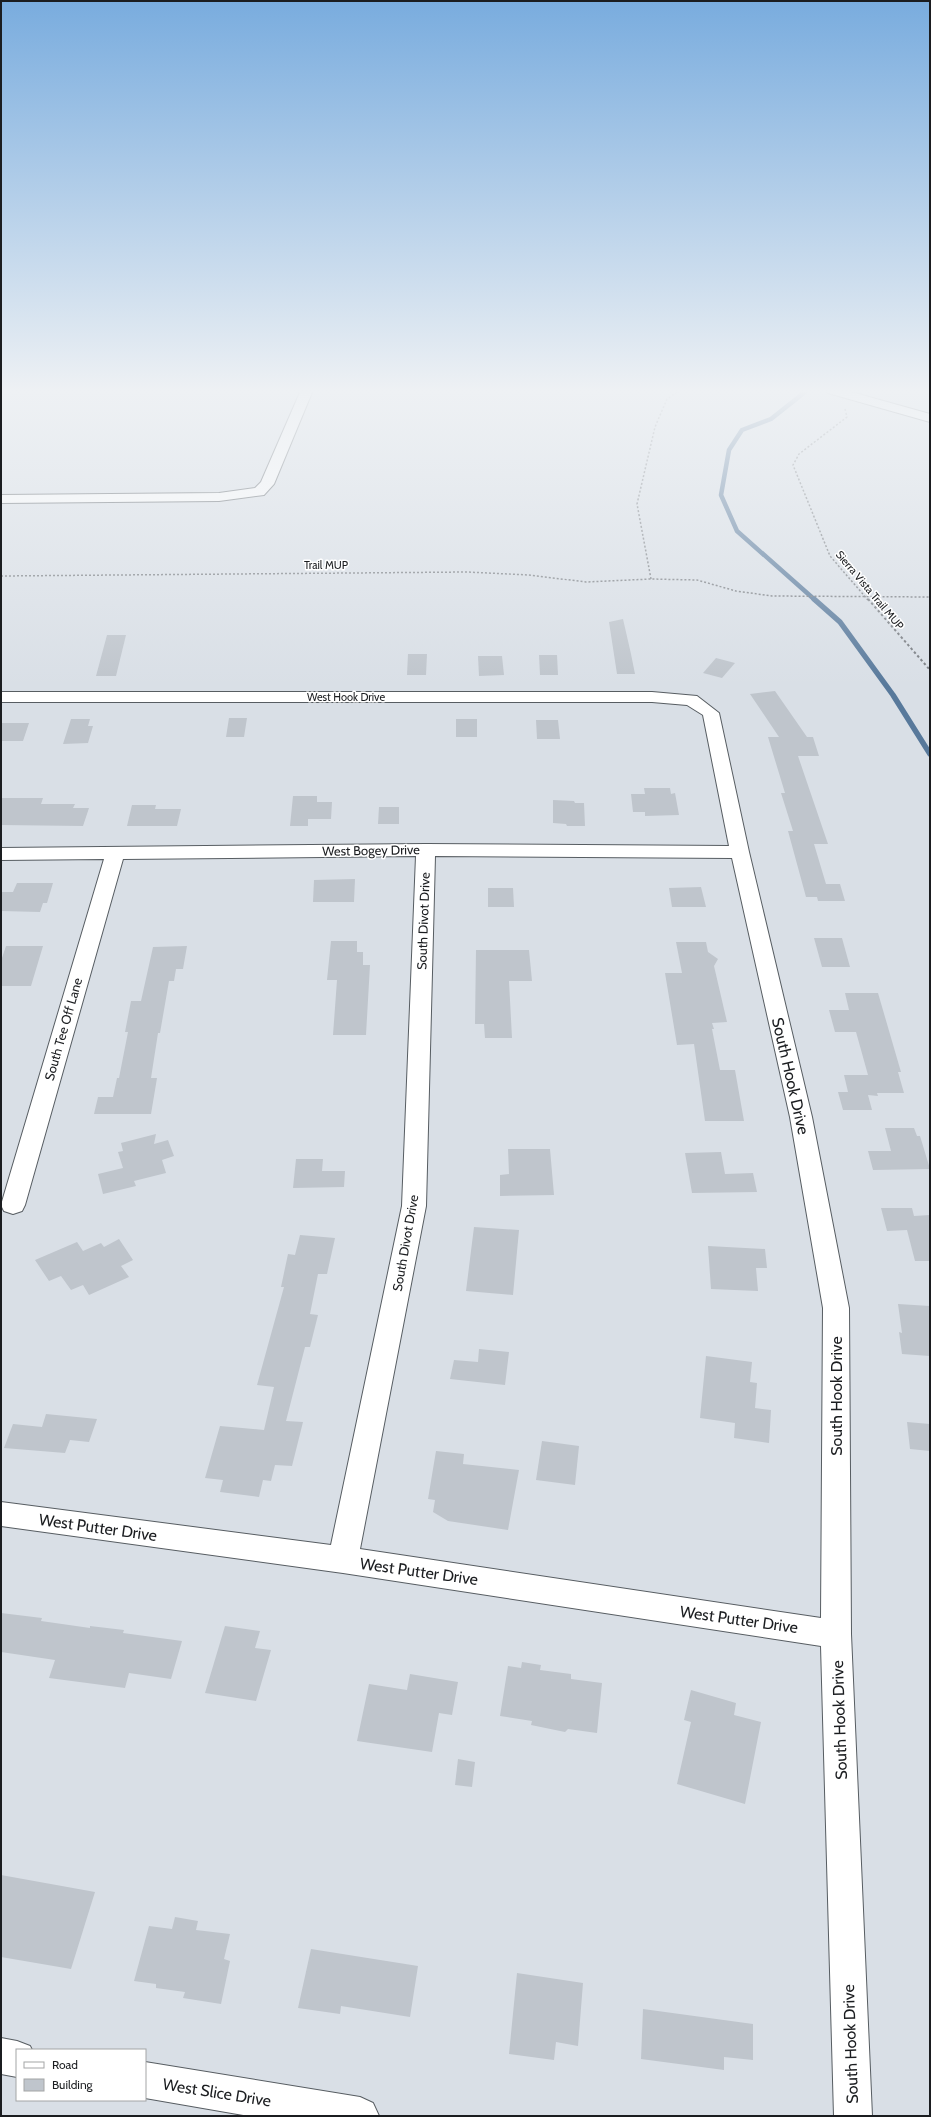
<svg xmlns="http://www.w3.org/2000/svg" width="931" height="2117" font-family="Cabin,sans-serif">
  <rect width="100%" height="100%" fill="#d9dfe6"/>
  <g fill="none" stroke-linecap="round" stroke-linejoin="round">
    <path stroke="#58799b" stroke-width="4.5" d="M805,392L771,419L742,430L729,450L721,495L737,531L815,600"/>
    <path stroke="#58799b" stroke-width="5.5" d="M814,599L840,622L893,695L930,754"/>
  </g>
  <g fill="#bfc5cc">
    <path d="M623,619L631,654L635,674H617L609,622Z"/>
    <path d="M107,635H126L116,676H96Z"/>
    <path d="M408,654H427L426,675H407Z"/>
    <path d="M539,655H557L558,675H540Z"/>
    <path d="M478,656H502L504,675L479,676Z"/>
    <path d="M716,658L735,663L722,678L703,673Z"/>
    <path d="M775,691L807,737H813L819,756H798L828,844H814L826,884H840L845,901H818L817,897H806L788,831H793L781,793H785L768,737H779L750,694Z"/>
    <path d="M229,718H247L244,737H226Z"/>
    <path d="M71,719H90L88,726H93L88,743L63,744Z"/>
    <rect x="456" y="719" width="21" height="18"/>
    <path d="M536,720H558L560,739H537Z"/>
    <path d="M1,723H29L23,741H1Z"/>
    <path d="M644,788H670L671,794L675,793L679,815L645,816V812H633L631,794H645Z"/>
    <path d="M293,796H317V802H332L331,819H308V826H290Z"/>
    <path d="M1,798H43L41,804H75L73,808H89L83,826L1,825Z"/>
    <path d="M553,800L574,801L575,803H584L585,826H567L566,824L553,823Z"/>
    <path d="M132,805H156L155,809H181L177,826H127Z"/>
    <path d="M379,807H399V824H378Z"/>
    <path d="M355,879L354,902H313L314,880Z"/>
    <path d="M17,883H53L47,903H43L40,912L1,911V892H13Z"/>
    <path d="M701,887L706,907H672L669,888Z"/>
    <path d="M488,888H513L514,907H488Z"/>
    <path d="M814,938H842L850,967H822Z"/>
    <path d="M331,941H357V952H363V965H370L366,1035H333L337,980H327Z"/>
    <path d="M676,942H706L708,952L718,959L714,966L727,1022L712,1023L714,1029H712L720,1070H735L744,1121H705L694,1044L677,1045L665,973H682Z"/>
    <path d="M6,946H43L31,986H1V961Z"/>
    <path d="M187,946L183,969H176L174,981H169L160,1033H158L151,1078H157L151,1114H94L98,1097H113L117,1078H119L128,1032H125L131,1001H141L153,947Z"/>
    <path d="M476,950H529L532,981H509L512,1038H485L484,1024H475Z"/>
    <path d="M845,993H878L901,1072H898L904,1093H877L878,1096L868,1095L872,1110H843L838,1092H848L844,1075H868L856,1032H835L829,1010H849Z"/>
    <path d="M885,1128H914L917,1136H920L930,1169L873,1170L868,1151H891Z"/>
    <path d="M156,1134L154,1144L168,1140L174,1156L162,1160L166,1173L134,1181L136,1186L103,1194L98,1174L123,1168L118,1152L123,1151L121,1143Z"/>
    <path d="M508,1149H550L554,1195L500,1196V1175L509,1174Z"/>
    <path d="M721,1152L725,1174L753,1173L757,1192L692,1193L685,1153Z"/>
    <path d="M296,1159H323L322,1171H345L344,1187L293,1188Z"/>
    <path d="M881,1208H912L914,1216L930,1215V1261H915L907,1230L887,1231Z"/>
    <path d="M474,1227L519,1230L513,1295L466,1291Z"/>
    <path d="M300,1235L335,1238L327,1274H318L310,1314L318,1315L310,1347H305L286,1421L303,1422L292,1466L275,1465L271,1481L263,1480L259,1497L220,1492L223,1480L205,1478L220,1426L264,1430L274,1387L257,1385L284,1287H281L288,1254L295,1255Z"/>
    <path d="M119,1239L133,1260L121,1266L129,1277L89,1295L83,1285L71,1290L61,1276L49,1281L35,1260L77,1242L83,1251L101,1243L104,1247Z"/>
    <path d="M708,1246L765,1249L767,1268H756L758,1291L711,1289Z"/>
    <path d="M898,1304L930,1306V1356L902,1354L899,1332L902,1333Z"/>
    <path d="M479,1349L509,1352L505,1385L450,1379L454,1360L478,1362Z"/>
    <path d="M706,1356L752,1362L750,1382L757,1383L755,1408L771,1410L769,1443L734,1438L735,1423L700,1418Z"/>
    <path d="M46,1414L97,1419L89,1442L70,1440L65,1453L4,1448L13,1424L42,1427Z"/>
    <path d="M907,1422L930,1424V1451L910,1449Z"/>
    <path d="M542,1441L579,1446L575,1485L536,1480Z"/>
    <path d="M436,1451L464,1454L463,1464L519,1470L508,1530L448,1521L433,1512L435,1500L428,1499Z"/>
    <path d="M1,1613L42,1618L41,1621L90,1628V1626L124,1630L123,1633L182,1641L171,1679L129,1673L125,1688L49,1678L55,1660L1,1652Z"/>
    <path d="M225,1626L260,1631L255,1648L271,1650L256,1701L205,1693Z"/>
    <path d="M522,1662L541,1665L540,1670L571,1674V1679L602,1683L597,1733L568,1729L565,1732L531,1725L532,1721L500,1716L508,1666L521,1668Z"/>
    <path d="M410,1674L458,1682L452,1715L439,1713L432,1752L357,1741L369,1684L407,1690Z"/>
    <path d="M691,1690L736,1703L734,1715L761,1722L745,1804L677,1784L691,1722L684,1720Z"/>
    <path d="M458,1759L475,1762L472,1787L455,1785Z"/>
    <path d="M1,1875L95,1892L71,1969L1,1957Z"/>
    <path d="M175,1917L198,1921L196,1930L230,1934L224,1959L230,1961L221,2004L183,1998L185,1992L156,1988V1984L134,1981L149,1926L172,1929Z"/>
    <path d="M311,1949L418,1966L410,2017L341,2006L340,2014L298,2008Z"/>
    <path d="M517,1973L583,1983L578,2046L556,2042L554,2060L509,2054Z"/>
    <path d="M643,2009L753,2024V2060L724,2057V2070L641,2059Z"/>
  </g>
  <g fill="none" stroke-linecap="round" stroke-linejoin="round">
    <g stroke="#575d62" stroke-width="2">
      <g id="minor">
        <path d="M301,390H313L274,484L264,495L219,501L1,503V495L219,493L255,488L261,482Z"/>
        <path d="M1,692H652L697,696L719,713L749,852L812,1117L849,1308L851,1634L872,2116H834L821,1646L343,1573L1,1526V1502L331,1545L402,1206L416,856L123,859L25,1205L22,1211L13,1214L4,1211L1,1205L104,859L1,860V848L426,844L729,846L703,715L687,705L652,702H1ZM435,856L732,858L790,1117L823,1308L821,1618L360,1549L426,1206Z"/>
        <path d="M1,2038L17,2041L30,2046L32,2050H17V2077L1,2074Z"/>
        <path d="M145,2062L360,2097L373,2103L379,2116H249L145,2098Z"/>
      </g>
    </g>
    <g stroke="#575d62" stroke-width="2">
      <path id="tertiary" d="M826,390H844L930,414V422L828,393Z"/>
    </g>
    <g stroke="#787c81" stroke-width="1.5" stroke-dasharray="2 2" stroke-linecap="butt">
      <path d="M845,409L847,417L799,454L793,465L830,556L868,600"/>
      <path d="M1,576L467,572L529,575L586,582L651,579L697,580L736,591L772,596L930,597"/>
      <path d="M651,579L637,504L655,427L667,399L680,390"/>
    </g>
    <path stroke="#787c81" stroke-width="2" stroke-dasharray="2.5 2.5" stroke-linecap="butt" d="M868,599L930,670"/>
    <use href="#minor" fill="#fff" fill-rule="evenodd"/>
    <use href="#tertiary" fill="#fff" fill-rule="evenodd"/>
  </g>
  <linearGradient id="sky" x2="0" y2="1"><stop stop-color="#79acde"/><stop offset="0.57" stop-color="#eef1f4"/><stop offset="1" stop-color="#eef1f4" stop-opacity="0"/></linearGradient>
  <rect width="931" height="686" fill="url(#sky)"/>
  <g text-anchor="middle" stroke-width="3" stroke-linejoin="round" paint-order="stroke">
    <g font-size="11" fill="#1b1d20" stroke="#fff">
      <text x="326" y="569">Trail MUP</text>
      <text transform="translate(870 590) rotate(50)" y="4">Sierra Vista Trail MUP</text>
      <text x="346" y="701">West Hook Drive</text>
    </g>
    <g font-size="13" fill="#1b1d20" stroke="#fff">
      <text transform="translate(371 850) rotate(-1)" y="5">West Bogey Drive</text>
      <text transform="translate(423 921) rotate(-88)" y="5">South Divot Drive</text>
      <text transform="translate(63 1029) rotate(-74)" y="5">South Tee Off Lane</text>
      <text transform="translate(405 1243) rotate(-80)" y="5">South Divot Drive</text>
    </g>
    <g font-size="16" fill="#1b1d20" stroke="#fff">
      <text transform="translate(791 1076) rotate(77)" y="6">South Hook Drive</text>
      <text transform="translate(836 1396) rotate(-90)" y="6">South Hook Drive</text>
      <text transform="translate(98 1527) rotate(8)" y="6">West Putter Drive</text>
      <text transform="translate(419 1571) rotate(8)" y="6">West Putter Drive</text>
      <text transform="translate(739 1619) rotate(8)" y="6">West Putter Drive</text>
      <text transform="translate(839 1720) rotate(-92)" y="6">South Hook Drive</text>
      <text transform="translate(850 2044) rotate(-92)" y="6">South Hook Drive</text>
      <text transform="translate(217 2092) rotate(9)" y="6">West Slice Drive</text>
    </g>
  </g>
  <rect width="931" height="2117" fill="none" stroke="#1b1d20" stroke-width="4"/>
  <rect x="16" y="2049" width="130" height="52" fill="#ffffff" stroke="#a4a5a6"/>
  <rect x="24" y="2062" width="20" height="6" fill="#ffffff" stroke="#a4a5a6"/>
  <text x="52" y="2069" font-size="12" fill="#1b1d20">Road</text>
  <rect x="24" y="2079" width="20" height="12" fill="#bfc5cc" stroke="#a4a5a6"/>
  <text x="52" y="2089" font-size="12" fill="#1b1d20">Building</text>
</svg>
